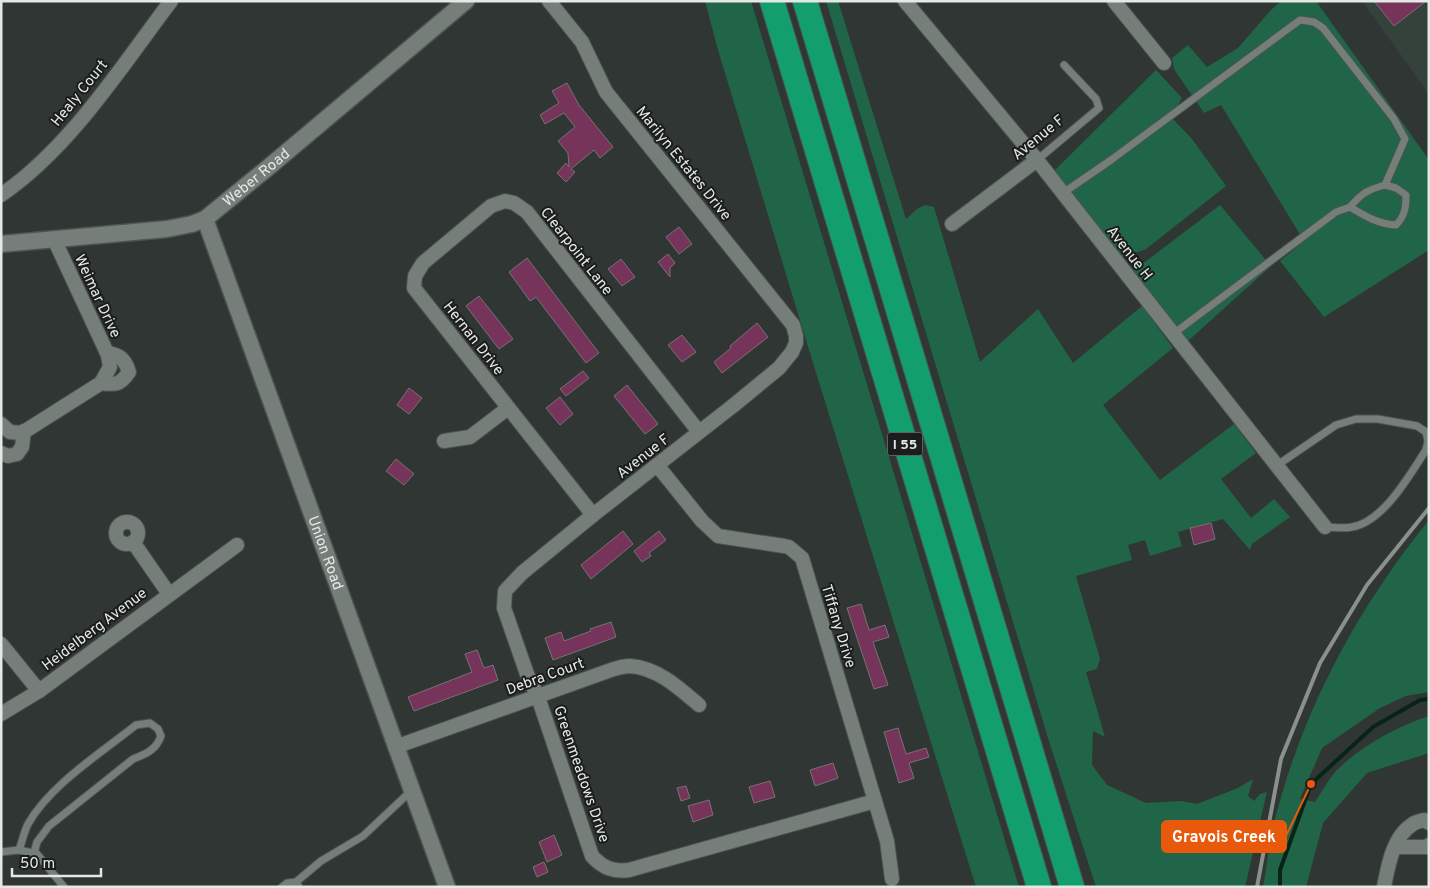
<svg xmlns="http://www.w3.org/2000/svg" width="1430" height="888" font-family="Overpass,sans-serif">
  <rect width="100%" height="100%" fill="#303633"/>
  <path fill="#35423b" d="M1362,1H1429V94Z"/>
  <g fill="#216549">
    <path d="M705,1H751L1019,887H976L809,350L718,50Z"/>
    <path d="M826,1H838L906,219L917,209L925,205L934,207L980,362L1038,309L1073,363L1142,306L1173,348L1103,405L1160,480L1234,424L1256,453L1221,479L1251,518L1274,499L1290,517L1252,544L1250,550L1223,519L1178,532L1182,546L1150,556L1145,540L1128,545L1132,560L1076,576L1100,659L1097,669L1086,672L1105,737L1093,731L1092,765L1107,785L1146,803L1181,801L1197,804L1238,788L1253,779L1248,796L1254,801L1260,794L1267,792L1245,887H1096L1048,738Z"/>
    <path d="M1281,1H1316L1429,160V250L1324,317L1280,261L1304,241L1221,105L1204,113L1174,69L1172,58L1188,45L1207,67L1238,48L1270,11Z"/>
    <path d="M1156,70L1182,98L1171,117L1192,139L1226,186L1146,249L1122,258L1054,171Z"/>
    <path d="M1220,205L1271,266L1188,341L1133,271Z"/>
    <path d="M1429,520V692L1406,696L1380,708L1322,748L1300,799L1315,802C1322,792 1328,779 1337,770C1361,746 1396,727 1429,716V753L1367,773L1323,823L1306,887H1263C1267,866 1269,844 1274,823C1302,711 1357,609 1429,520Z"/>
  </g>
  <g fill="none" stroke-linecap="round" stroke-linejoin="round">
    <path stroke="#082418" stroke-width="4" d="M1280,887V870L1311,784L1373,727L1420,700L1429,699"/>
  </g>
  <g fill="#77345a" stroke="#787174">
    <path d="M1374,1H1426L1394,26Z"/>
    <path d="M567,83L579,105L613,147L600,158L594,150L571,169L575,172L566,182L557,173L566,163L569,167L568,153L558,141L575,127L564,113L545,124L540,115L559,103L552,91Z"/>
    <path d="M679,227L692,244L679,254L666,237Z"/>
    <path d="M668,254L675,263L670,268V277L658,262Z"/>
    <path d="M527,258L599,353L586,363L536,297L530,301L509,272Z"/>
    <path d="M621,259L635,277L622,286L608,269Z"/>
    <path d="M479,296L513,339L499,349L466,306Z"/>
    <path d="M757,323L768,337L722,373L714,362L731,348L730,346Z"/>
    <path d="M682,335L696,352L682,362L668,345Z"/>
    <path d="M583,371L589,378L566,396L560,389Z"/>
    <path d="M627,385L658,424L645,434L614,396Z"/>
    <path d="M409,388L422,398L409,414L397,405Z"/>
    <path d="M560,397L573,414L560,425L546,408Z"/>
    <path d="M396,459L414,474L404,485L386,471Z"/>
    <path d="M1211,523L1215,539L1194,545L1190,528Z"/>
    <path d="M623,531L633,544L591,579L581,565Z"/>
    <path d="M659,531L666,540L649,553L651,556L642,562L634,551Z"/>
    <path d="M861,604L869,630L885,625L889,637L873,642L888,685L874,689L847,608Z"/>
    <path d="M611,622L616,637L553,660L545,638L561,632L564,641L591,631L590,629Z"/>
    <path d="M477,650L484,668L493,665L498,680L414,711L408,697L472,672L465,654Z"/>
    <path d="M898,728L906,754L926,748L929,757L909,763L914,778L899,783L884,732Z"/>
    <path d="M833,763L838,778L815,786L810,770Z"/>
    <path d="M770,781L775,797L754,803L749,787Z"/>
    <path d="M686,786L690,798L681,801L677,788Z"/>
    <path d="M709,800L713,815L693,822L688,806Z"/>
    <path d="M554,835L562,855L547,862L539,842Z"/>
    <path d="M544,862L548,872L537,877L533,867Z"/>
  </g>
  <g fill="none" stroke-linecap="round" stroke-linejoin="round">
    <g stroke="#4d534f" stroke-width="9">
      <g id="service">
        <path d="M1037,160L1099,108L1096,99L1064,65"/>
        <path d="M1063,193L1111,160L1300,20L1314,22L1323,28L1394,119L1405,139L1385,185L1396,188L1406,195C1406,207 1405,216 1396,225C1378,224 1365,216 1350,207L1336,212L1173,334"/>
        <path d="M1350,207C1362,193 1367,190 1385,185"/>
        <path d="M1276,466L1336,425L1356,419H1378L1417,426L1426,432L1428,441L1426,450C1409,476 1383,522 1352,527C1344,529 1333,527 1325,527"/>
        <path d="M19,850C22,842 24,832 28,824C50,785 101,753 136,725L150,723L158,729L161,736C156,750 146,754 133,759L49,826L37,842L34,853"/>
        <path d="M1,852L19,850L37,854L64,887"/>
        <path d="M296,882L321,861L363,836L411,791"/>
        <path d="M282,887L287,883L296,882L299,887"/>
      </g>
    </g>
    <g stroke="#4d534f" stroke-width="16">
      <g id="minor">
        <path d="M549,1L582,42L606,92L793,325L796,336V343L792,352L779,368L734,405L593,515L522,573L505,591L504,608L527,674L538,697L592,856C603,868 613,872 629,870L875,801"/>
        <path d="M905,1L1037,160L1325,527"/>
        <path d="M1114,1L1164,63"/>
        <path d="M1,195C70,148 121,67 171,1"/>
        <path d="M952,224L1037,160"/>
        <path d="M101,383C116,385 120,385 129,372C125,359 120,355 107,353"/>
        <path d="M1,424L10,432L22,433L101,383L110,367L108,355L54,239"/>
        <path d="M444,441L470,437L508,408"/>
        <path d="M1,453L8,456L17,454L22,447L24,431"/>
        <path d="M657,465L702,521L718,536L784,546L789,547L802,558L887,841L892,879"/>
        <path d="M593,515L414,288L415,276L423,263L491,206L505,201L514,203L527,212L699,432"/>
        <circle cx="127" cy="533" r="11"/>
        <path d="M133,542L169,594"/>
        <path d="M1,644L39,691"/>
        <path d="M1,714L39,691L237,545"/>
        <path d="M395,747L611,670C617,668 624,666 630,666C658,668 679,688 699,705"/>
        <path d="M1395,847H1427L1429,845"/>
        <path d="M1384,887C1388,866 1393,836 1413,824C1415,822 1421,821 1424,820L1429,823"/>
      </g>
    </g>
    <g stroke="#4d534f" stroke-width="19">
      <g id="tertiary">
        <path id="s1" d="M205,219L447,887"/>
        <path id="s2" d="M1,244L167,229L192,224L205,219L270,166L466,1"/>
      </g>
    </g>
    <g stroke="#4d534f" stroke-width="26">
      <g id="motorway">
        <path d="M772,1L1039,887"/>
        <path d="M805,1L1072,887"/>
      </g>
    </g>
    <use href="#service" stroke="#767e7a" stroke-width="7"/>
    <use href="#minor" stroke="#767e7a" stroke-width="14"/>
    <use href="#tertiary" stroke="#767e7a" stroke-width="16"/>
    <use href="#motorway" stroke="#139e6d" stroke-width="24"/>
    <path stroke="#8b908d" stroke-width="4" d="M1257,887L1281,759L1320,663L1367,585L1429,508"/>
  </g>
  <g text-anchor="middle" stroke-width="4" stroke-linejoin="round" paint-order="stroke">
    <rect fill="#1a1d1b" stroke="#a7aba9" stroke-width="1" x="887.5" y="432.5" width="35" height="23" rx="4"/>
    <g font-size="14" font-weight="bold" fill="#e4e8e6">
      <text x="905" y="449">I 55</text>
    </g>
    <g font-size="15" fill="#e4e8e6" stroke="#1a1d1b">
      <text transform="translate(79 93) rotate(-51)" y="5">Healy Court</text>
      <text transform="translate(1038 137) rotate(-39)" y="5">Avenue F</text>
      <text transform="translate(684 163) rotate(51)" y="5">Marilyn Estates Drive</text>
      <text dy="5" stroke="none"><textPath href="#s2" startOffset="272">Weber Road</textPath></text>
      <text transform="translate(577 251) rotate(52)" y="5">Clearpoint Lane</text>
      <text transform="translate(1130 253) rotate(52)" y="5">Avenue H</text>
      <text transform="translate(98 296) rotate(65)" y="5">Weimar Drive</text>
      <text transform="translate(474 338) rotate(52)" y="5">Hernan Drive</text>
      <text transform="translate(643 456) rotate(-38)" y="5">Avenue F</text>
      <text dy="5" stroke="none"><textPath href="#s1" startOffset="355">Union Road</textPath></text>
      <text transform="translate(839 626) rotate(73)" y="5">Tiffany Drive</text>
      <text transform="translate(94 629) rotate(-37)" y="5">Heidelberg Avenue</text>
      <text transform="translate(545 676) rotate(-20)" y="5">Debra Court</text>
      <text transform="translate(582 774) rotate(71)" y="5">Greenmeadows Drive</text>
    </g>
  </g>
  <path fill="none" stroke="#e8590c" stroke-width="2" d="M1311 784L1286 836"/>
  <circle fill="#e8590c" stroke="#1a1d1b" stroke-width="2" cx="1311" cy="784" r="5"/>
  <rect fill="#e8590c" stroke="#e8590c" stroke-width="2" x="1162" y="821" width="124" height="31" rx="5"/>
  <g font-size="16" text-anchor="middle" font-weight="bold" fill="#fff">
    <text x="1224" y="842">Gravois Creek</text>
  </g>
  <rect width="1430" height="888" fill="none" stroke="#e4e8e6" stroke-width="5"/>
  <path d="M12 868v8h89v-8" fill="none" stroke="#e4e8e6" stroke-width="2.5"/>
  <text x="20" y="868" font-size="15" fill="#e4e8e6" stroke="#1a1d1b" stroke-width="4" paint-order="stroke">50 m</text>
</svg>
